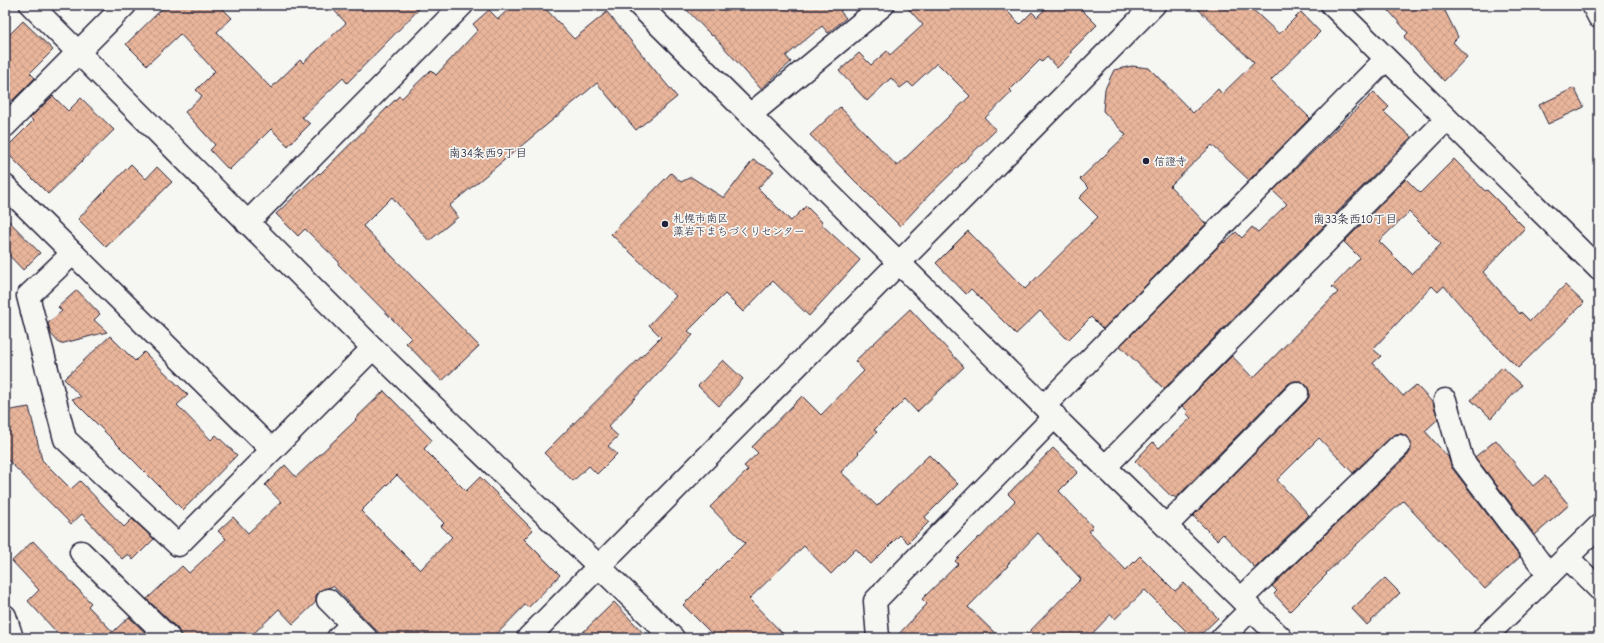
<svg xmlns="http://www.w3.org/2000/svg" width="1604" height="643" font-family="'Comic Neue','Klee One',sans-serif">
  <defs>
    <pattern id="building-cross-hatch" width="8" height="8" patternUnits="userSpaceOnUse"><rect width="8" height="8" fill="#e9b59b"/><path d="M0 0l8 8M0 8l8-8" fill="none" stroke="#c89b86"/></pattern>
  </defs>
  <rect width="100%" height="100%" fill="#f6f6f2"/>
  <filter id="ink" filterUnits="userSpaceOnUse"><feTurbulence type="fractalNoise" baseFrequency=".025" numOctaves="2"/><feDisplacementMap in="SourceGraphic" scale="8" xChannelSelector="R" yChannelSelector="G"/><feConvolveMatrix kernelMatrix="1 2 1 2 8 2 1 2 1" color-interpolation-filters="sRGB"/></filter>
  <g filter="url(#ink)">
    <g fill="url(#building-cross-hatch)" stroke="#22223b" fill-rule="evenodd">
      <path d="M166,5H219L232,18L217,32L271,88L300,60L303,63L346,23L329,5H423L347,83L343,78L302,117L310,124L288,146L271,129L229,170L210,150L215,145L185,112L202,96L196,90L215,71L180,34L147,65L126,44Z"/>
      <path d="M513,5H542L574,39L607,12L677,97L636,130L597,83L449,206L458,217L429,241L392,197L363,226L479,346L442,381L406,343L411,338L338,264L339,262L305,229L298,236L276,214L319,173L320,174L399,96L402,98L431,70L436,75L478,30L473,24L489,10L498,19Z"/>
      <path d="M682,5H847L840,11L846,18L828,33L822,26L786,56L791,62L761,89L713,35L712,36Z"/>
      <path d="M905,5H1001L1020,24L1032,12L1037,17L1049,5H1077L1097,25L1070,52L1072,53L1057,68L1047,57L1042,62L1040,60L1010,90L1012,92L985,118L996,130L928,196L900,226L852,178L810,135L840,107L897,166L970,96L937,63L912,86L908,82L900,88L891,78L867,101L839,71L859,53L871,65L887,51L890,55L923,25Z"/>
      <path d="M1194,5H1248L1279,34L1301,12L1320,32L1271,80L1310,118L1249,180L1212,145L1170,186L1206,224L1103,329L1091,317L1068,340L1040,311L1016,334L971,289L966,294L936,263L968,231L1025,289L1098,217L1079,198L1089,188L1080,179L1126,135L1103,111L1105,89L1114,70L1132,66L1149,68L1193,113L1218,89L1222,94L1254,63Z"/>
      <path d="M1384,5H1442L1458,37L1453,42L1467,57L1444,81L1404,37L1408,33Z"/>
      <path d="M23,21L53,50L30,73L35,78L12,101L5,93V39Z"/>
      <path d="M1574,88L1584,107L1548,124L1539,105Z"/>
      <path d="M1374,92L1389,107L1384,112L1411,137L1164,389L1120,346L1223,242L1224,243L1236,232L1242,238L1252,227L1258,232L1287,204L1273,191Z"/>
      <path d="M53,96L68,111L81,98L114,130L48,194L5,151V149L33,121L30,118Z"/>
      <path d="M1454,159L1485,191L1487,190L1525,228L1483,272L1520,314L1521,312L1530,321L1565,285L1584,303L1518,368L1492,342L1444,286L1438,292L1432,286L1373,349L1381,356L1373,363L1403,396L1416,385L1433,403L1438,419L1425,431L1448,457L1452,468L1520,557L1485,589L1403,501L1326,573L1327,574L1290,611L1274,594L1277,591L1272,586L1408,455L1411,450V443L1408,437L1402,434H1396L1391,437L1353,473L1319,438L1277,480L1309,515L1255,568L1223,534L1217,540L1193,516L1306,402L1309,397V390L1305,384L1300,381H1294L1288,384L1176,498L1173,496L1172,497L1135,461L1153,442L1159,448L1191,418L1186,413L1188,411L1182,406L1232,356L1253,378L1338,292L1332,287L1360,258L1344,242L1406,179L1420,193ZM1409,212L1441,244L1412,274L1379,241Z"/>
      <path d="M753,160L774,171L758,188L791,221L806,206L823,223L821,224L860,260L809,316L773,281L743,312L725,294L688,331L693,335L608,427L618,436L608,446L617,454L597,474L589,466L573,481L544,453L661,337L649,325L676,296L611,234L671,173L681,182L691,177L724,198Z"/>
      <path d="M131,164L146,179L157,167L172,182L106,247L78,219Z"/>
      <path d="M5,217L40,253L23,270L5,251Z"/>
      <path d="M77,290L100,314L94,320L107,332L60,344L51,334L48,323L62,311L58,307Z"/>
      <path d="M910,309L964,367L917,412L905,399L874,430L877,432L858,452L859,453L841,472L877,506L929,455L958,484L925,517L929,522L908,543L900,535L871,564L856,549L831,574L804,546L749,599L787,638H716L683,605L745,543L710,507L748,470L744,466L758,453L752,447L802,396L821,415L864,371L855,361Z"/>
      <path d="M110,336L135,361L144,352L188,395L177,405L211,440L216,435L237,455L183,510L72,399L81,397L64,379Z"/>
      <path d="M723,360L743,379L719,406L698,386Z"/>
      <path d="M1502,367L1522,385L1491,418L1471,400Z"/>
      <path d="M384,391L432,440L424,449L466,491L480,477L533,530L524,539L560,575L528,608L525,605L493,638H384L333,586L319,591L316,596V602L293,624L279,609L249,638H181L178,629L147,599L182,566L189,573L226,539L218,531L233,517L248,533L281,502L265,485L285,465L296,477L356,420L355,419ZM397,475L444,523L441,526L452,537L420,570L361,511Z"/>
      <path d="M29,407L42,460L71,489L80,481L124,527L132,519L154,539L133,560L128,554L122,559L82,514L71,524L5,457V411Z"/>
      <path d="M1496,440L1533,486L1545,476L1569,505L1535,535L1475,457Z"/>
      <path d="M1053,448L1078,472L1059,491L1093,527L1088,531L1126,570L1140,556L1175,591L1184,583L1218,618L1197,638H1193L1145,590L1115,619L1111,614L1088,638H1023L1081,579L1038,533L1007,565L1008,566L968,607L1000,638H895L927,604L922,599L958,564L955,561L979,537L980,538L1015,501L1008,494Z"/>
      <path d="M33,541L91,603L88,606L113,632L129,617L151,638H62L28,601L39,590L12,561Z"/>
      <path d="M1385,578L1400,593L1367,625L1352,609Z"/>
      <path d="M614,602L648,638H577Z"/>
    </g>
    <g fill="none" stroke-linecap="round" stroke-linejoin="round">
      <g stroke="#22223b" stroke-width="25">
        <g id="street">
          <path d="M31,5L373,348L673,638"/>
          <path d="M639,5L1105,467L1281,638"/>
          <path d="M1332,5L1599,269"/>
          <path d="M750,115L883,5"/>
          <path d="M5,126L125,5"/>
          <path d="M5,186L272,450"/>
          <path d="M247,223L462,5"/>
          <path d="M73,253L28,296L65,439L178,545L373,348"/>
          <path d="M1445,400L1462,460L1549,575"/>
          <path d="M1044,406L1386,59"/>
          <path d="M1105,467L1447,119"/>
          <path d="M1166,526L1297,393"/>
          <path d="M81,552L169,638"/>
          <path d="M1567,557L1599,589"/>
          <path d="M1241,599L1399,446"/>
          <path d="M328,600L366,638"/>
          <path d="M338,638L352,624"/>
          <path d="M528,638L1154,5"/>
          <path d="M878,638L875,601L1055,416"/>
          <path d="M1222,638L1251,609"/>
          <path d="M1484,638L1599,526"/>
        </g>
      </g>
      <g stroke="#22223b" stroke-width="25">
        <path id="primary" d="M5,616L12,638"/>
      </g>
      <g stroke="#22223b" stroke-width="25">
        <path id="highway" d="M1593,5L1599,17"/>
      </g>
      <use href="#street" stroke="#f6f6f2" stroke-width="22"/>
      <use href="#primary" stroke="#f6f6f2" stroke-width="22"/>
      <use href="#highway" stroke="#f6f6f2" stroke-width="22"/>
    </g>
  </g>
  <g fill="#22223b" stroke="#f6f6f2" stroke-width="1.5">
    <circle cx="1146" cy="161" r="4"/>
    <circle cx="665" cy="224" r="4"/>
  </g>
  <g text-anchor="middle" stroke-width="3.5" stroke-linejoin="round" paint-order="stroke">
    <g font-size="11" fill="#22223b" stroke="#f6f6f2" text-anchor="start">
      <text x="1154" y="165">信證寺</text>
      <text x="673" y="222">札幌市南区<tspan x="673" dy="13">藻岩下まちづくりセンター</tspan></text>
    </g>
    <g font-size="12" fill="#22223b" stroke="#f6f6f2">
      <text x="488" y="157">南34条西9丁目</text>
      <text x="1355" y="223">南33条西10丁目</text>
    </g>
  </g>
  <rect width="1604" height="643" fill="none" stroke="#f6f6f2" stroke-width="20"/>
  <rect x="10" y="10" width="1584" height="623" fill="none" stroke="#22223b" stroke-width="1.5" filter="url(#ink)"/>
</svg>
